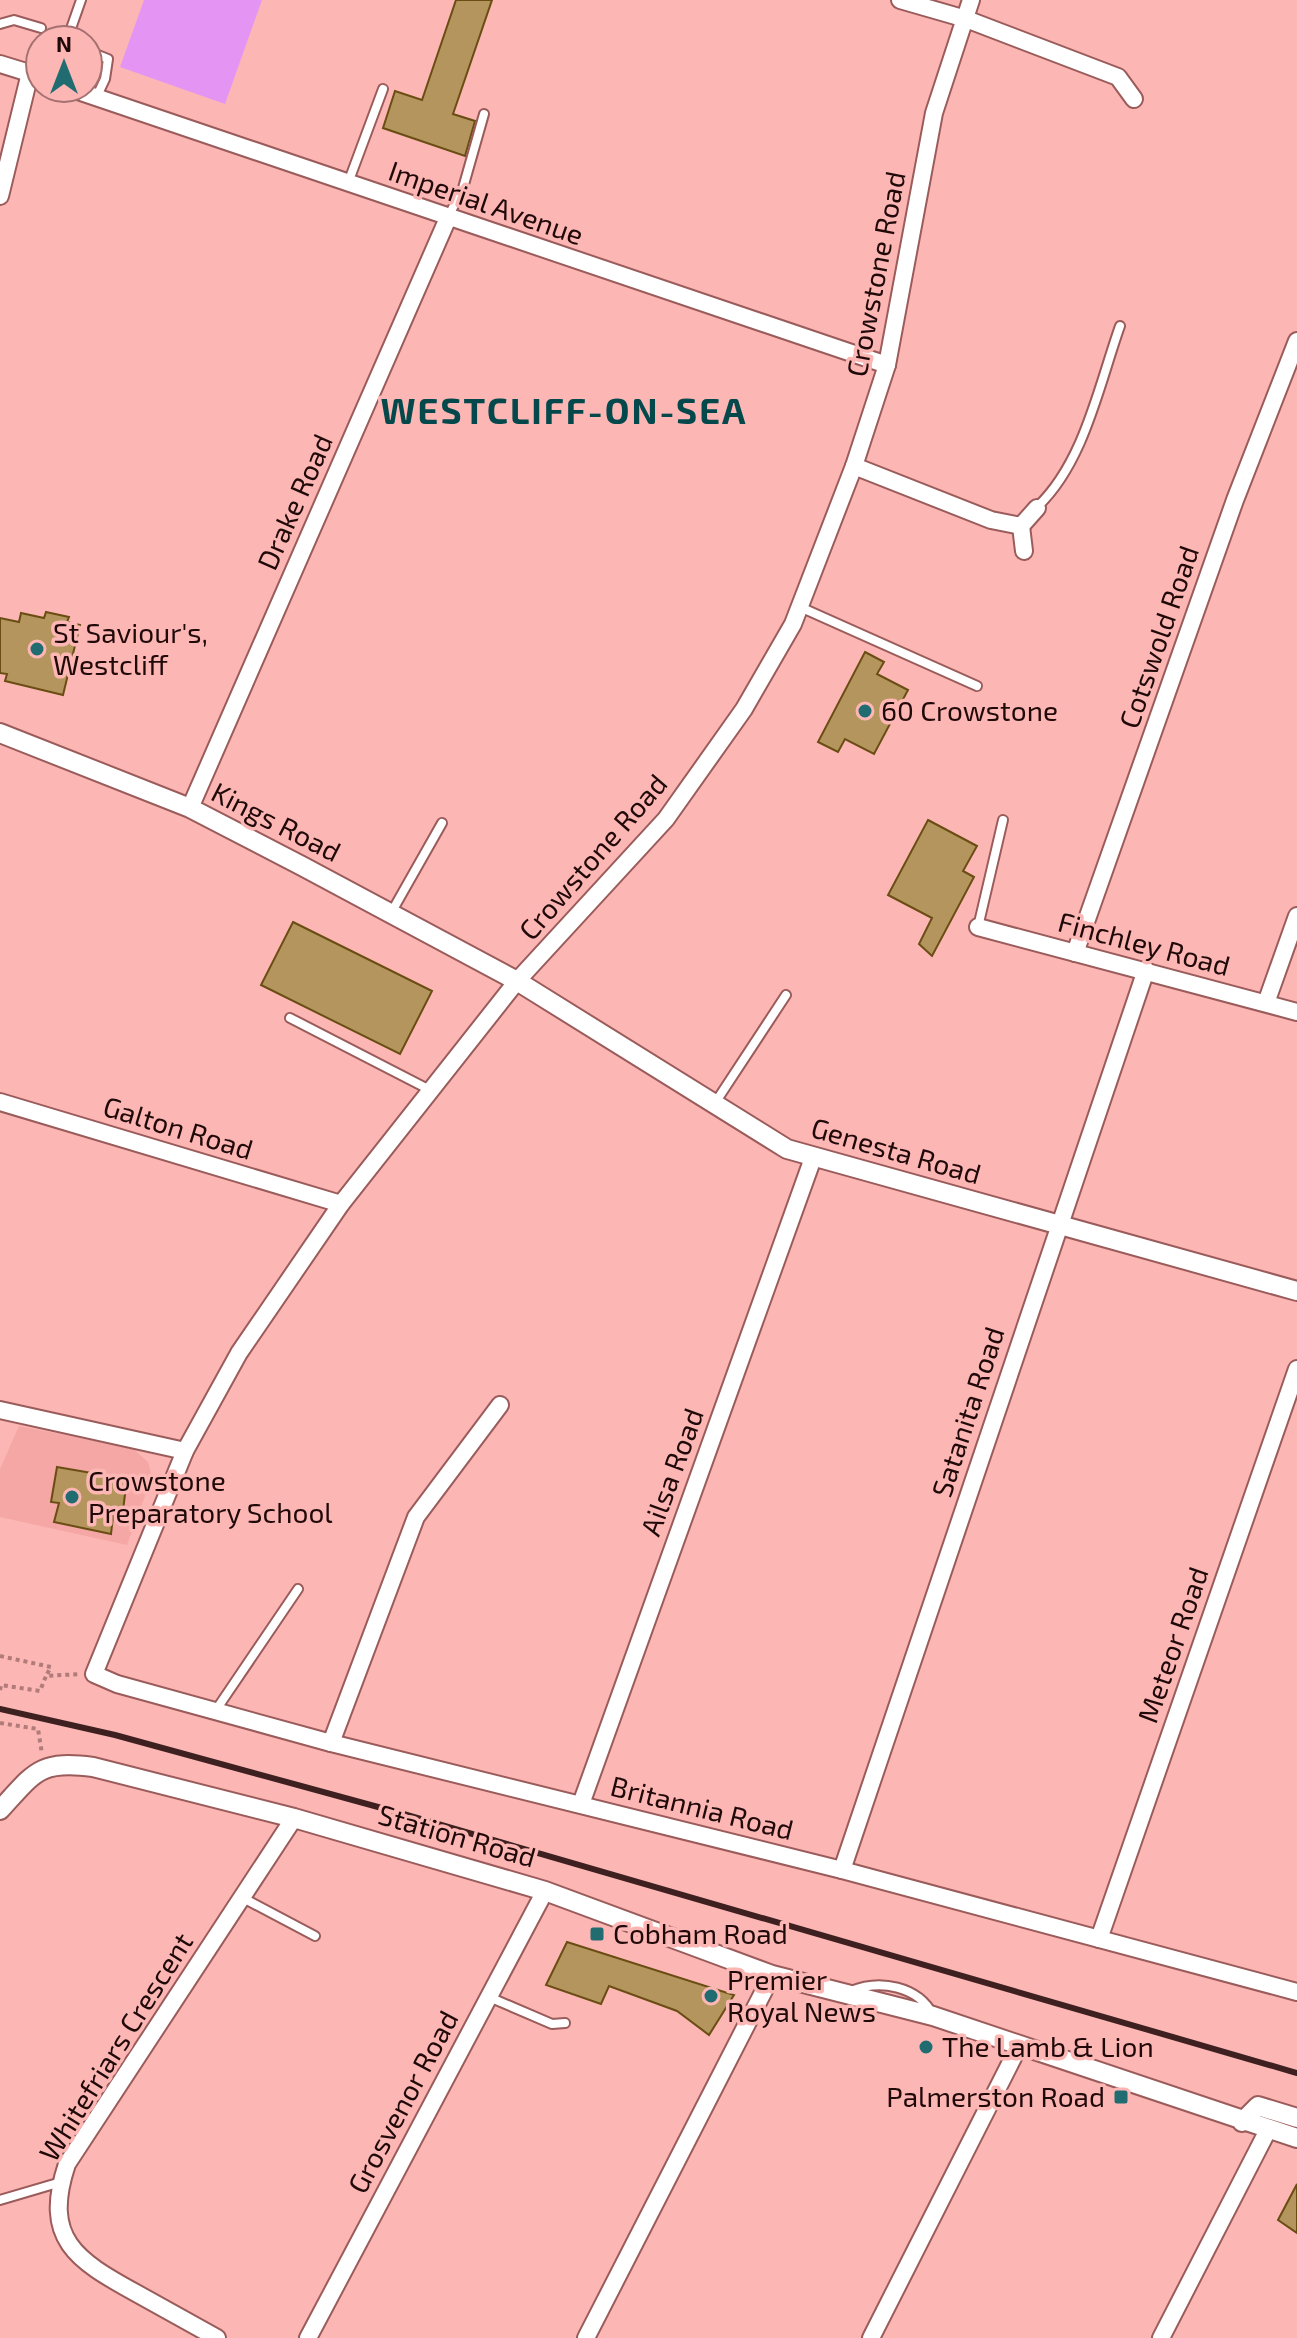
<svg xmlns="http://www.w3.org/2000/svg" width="1297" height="2338" font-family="'Exo 2',sans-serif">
  <rect width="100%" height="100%" fill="#fcb6b4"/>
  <path fill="#f4a7a5" d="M19,1426L132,1448L148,1462L152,1477L127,1545L0,1517V1469Z"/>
  <path fill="#e495f4" d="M144,0H262L225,104L120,67Z"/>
  <g fill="#b4955e" stroke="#6a4d13" stroke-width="2">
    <path d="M456,0H492L453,114L475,121L465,156L383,128L395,91L422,100Z"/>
    <path d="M46,612L69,617L67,622L80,625L63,695L5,681L7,674L0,673V618L19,622L21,613L44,618Z"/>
    <path d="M865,652L884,662L877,674L908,690L874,754L845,739L838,752L818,742Z"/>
    <path d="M928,820L977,846L963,871L974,877L932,956L919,944L932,918L888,895Z"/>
    <path d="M293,922L432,991L400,1054L261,985Z"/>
    <path d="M57,1467L127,1479L123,1510L114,1508L111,1534L54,1522L59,1503L51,1502Z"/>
    <path d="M567,1942L734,1995L709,2035L677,2011L609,1986L601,2004L546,1985Z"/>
    <path d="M1297,2184V2233L1278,2220Z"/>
  </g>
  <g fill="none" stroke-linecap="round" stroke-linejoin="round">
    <g stroke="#9a5c5b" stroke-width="12">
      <g id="service">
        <path d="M0,24L14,20L41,28"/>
        <path d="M67,40L81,0"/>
        <path d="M88,51L108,59L105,79L96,98"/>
        <path d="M348,183L383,89"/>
        <path d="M448,217L463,188L484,114"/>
        <path d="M1037,507C1084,463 1099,385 1120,326"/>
        <path d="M800,607L977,686"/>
        <path d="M391,913L442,823"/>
        <path d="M978,927L1003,820"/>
        <path d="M290,1018L430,1090"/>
        <path d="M715,1103L786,995"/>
        <path d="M216,1710L298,1589"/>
        <path d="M243,1898L315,1936"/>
        <path d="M851,1991C880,1979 918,1986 933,2015"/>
        <path d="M489,1997L552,2024L565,2023"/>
        <path d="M0,2200L61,2182"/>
      </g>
    </g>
    <g stroke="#9a5c5b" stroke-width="20">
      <g id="minor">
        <path d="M900,0L966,19L1118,77L1134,99"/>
        <path d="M971,0L934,113L887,365L854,466L793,624L744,709L666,819L517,981L341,1204L239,1353L185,1451L94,1674L117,1684L331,1743L842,1870L1297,1992"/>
        <path d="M0,64L39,76"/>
        <path d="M69,88L887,365"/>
        <path d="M0,196L30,73"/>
        <path d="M854,466L991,520L1021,526L1037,508"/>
        <path d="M1021,526L1024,551"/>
        <path d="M190,808L448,218"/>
        <path d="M978,927L1297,1012"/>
        <path d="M1075,953L1235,500L1297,341"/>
        <path d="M1266,1003L1297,916"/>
        <path d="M0,1102L341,1204"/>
        <path d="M0,1410L185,1451"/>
        <path d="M331,1743L416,1517L500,1405"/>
        <path d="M581,1804L813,1158"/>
        <path d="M842,1870L1146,970"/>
        <path d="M1099,1939L1297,1369"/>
        <path d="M217,2338C190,2323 163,2308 136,2293C76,2260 42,2239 67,2164L294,1818"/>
        <path d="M308,2338L545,1891"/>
        <path d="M586,2338L772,1975"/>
        <path d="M871,2338L1019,2046"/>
        <path d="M1161,2338L1268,2130"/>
      </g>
    </g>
    <g stroke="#9a5c5b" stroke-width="22">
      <g id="tertiary">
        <path d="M0,733L190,808L302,866L517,981L787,1149L1297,1291"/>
        <path d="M0,1810C35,1772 39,1760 93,1767L294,1818L545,1891L772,1975L933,2016L1297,2138"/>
        <path d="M1242,2122L1258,2106L1297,2118"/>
      </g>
    </g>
    <g stroke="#b07b79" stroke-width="4" stroke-dasharray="4 4" stroke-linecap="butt">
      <path d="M0,1656L51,1667L46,1676"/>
      <path d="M0,1690L1,1685L40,1691L46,1676L80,1674"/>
      <path d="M0,1723L38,1729L42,1754"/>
    </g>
    <use href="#service" stroke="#fff" stroke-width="8"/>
    <use href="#minor" stroke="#fff" stroke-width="16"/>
    <use href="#tertiary" stroke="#fff" stroke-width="18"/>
    <path stroke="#3e2020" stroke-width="6" d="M0,1709L115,1735L400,1813L1297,2073"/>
  </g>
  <g fill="#216c71" stroke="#fcb6b4" stroke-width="3">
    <circle cx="37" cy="649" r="8"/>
    <circle cx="865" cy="711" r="8"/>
    <circle cx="72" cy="1497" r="8"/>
    <rect x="589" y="1926" width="16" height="16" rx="4"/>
    <circle cx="711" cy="1996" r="8"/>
    <circle cx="926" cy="2047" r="8"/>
    <rect x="1113" y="2089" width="16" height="16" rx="4"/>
  </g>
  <g text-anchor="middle" stroke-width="7" stroke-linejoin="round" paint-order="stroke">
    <g font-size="28" fill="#200909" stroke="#fcb6b4">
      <text transform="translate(486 203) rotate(19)" y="10">Imperial Avenue</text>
      <text transform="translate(876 274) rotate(-79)" y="10">Crowstone Road</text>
      <text transform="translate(295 502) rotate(-66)" y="10">Drake Road</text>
      <text transform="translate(1159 637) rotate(-71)" y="10">Cotswold Road</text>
      <text transform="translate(276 822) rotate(27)" y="10">Kings Road</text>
      <text transform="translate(593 857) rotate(-49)" y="10">Crowstone Road</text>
      <text transform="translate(1144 944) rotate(15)" y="10">Finchley Road</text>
      <text transform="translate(178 1128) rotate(17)" y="10">Galton Road</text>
      <text transform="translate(896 1151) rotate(16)" y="10">Genesta Road</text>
      <text transform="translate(968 1412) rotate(-72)" y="10">Satanita Road</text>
      <text transform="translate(672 1472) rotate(-70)" y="10">Ailsa Road</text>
      <text transform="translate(1173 1645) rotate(-71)" y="10">Meteor Road</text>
      <text transform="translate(702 1808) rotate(14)" y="10">Britannia Road</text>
      <text transform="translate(457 1836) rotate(16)" y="10">Station Road</text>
      <text transform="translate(116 2047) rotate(-58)" y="10">Whitefriars Crescent</text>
      <text transform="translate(403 2102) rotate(-62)" y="10">Grosvenor Road</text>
    </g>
    <g font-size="28" fill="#200909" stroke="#fcb6b4" text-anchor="start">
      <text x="53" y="643">St Saviour's,<tspan x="53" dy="32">Westcliff</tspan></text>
      <text x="881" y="721">60 Crowstone</text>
      <text x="88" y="1491">Crowstone<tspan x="88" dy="32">Preparatory School</tspan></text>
      <text x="613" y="1944">Cobham Road</text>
      <text x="727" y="1990">Premier<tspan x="727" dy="32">Royal News</tspan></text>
      <text x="942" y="2057">The Lamb &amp; Lion</text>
      <text x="1105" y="2107" text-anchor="end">Palmerston Road</text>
    </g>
    <g font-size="36" font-weight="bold" letter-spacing="2" fill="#05484c" stroke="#fcb6b4">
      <text x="564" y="424">WESTCLIFF-ON-SEA</text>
    </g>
  </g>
  <g transform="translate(64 64)"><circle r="38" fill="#fcb6b4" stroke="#a47170" stroke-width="2"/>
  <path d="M0-6L14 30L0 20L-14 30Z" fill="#216c71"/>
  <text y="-12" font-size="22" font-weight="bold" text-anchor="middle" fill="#200909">N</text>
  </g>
</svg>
